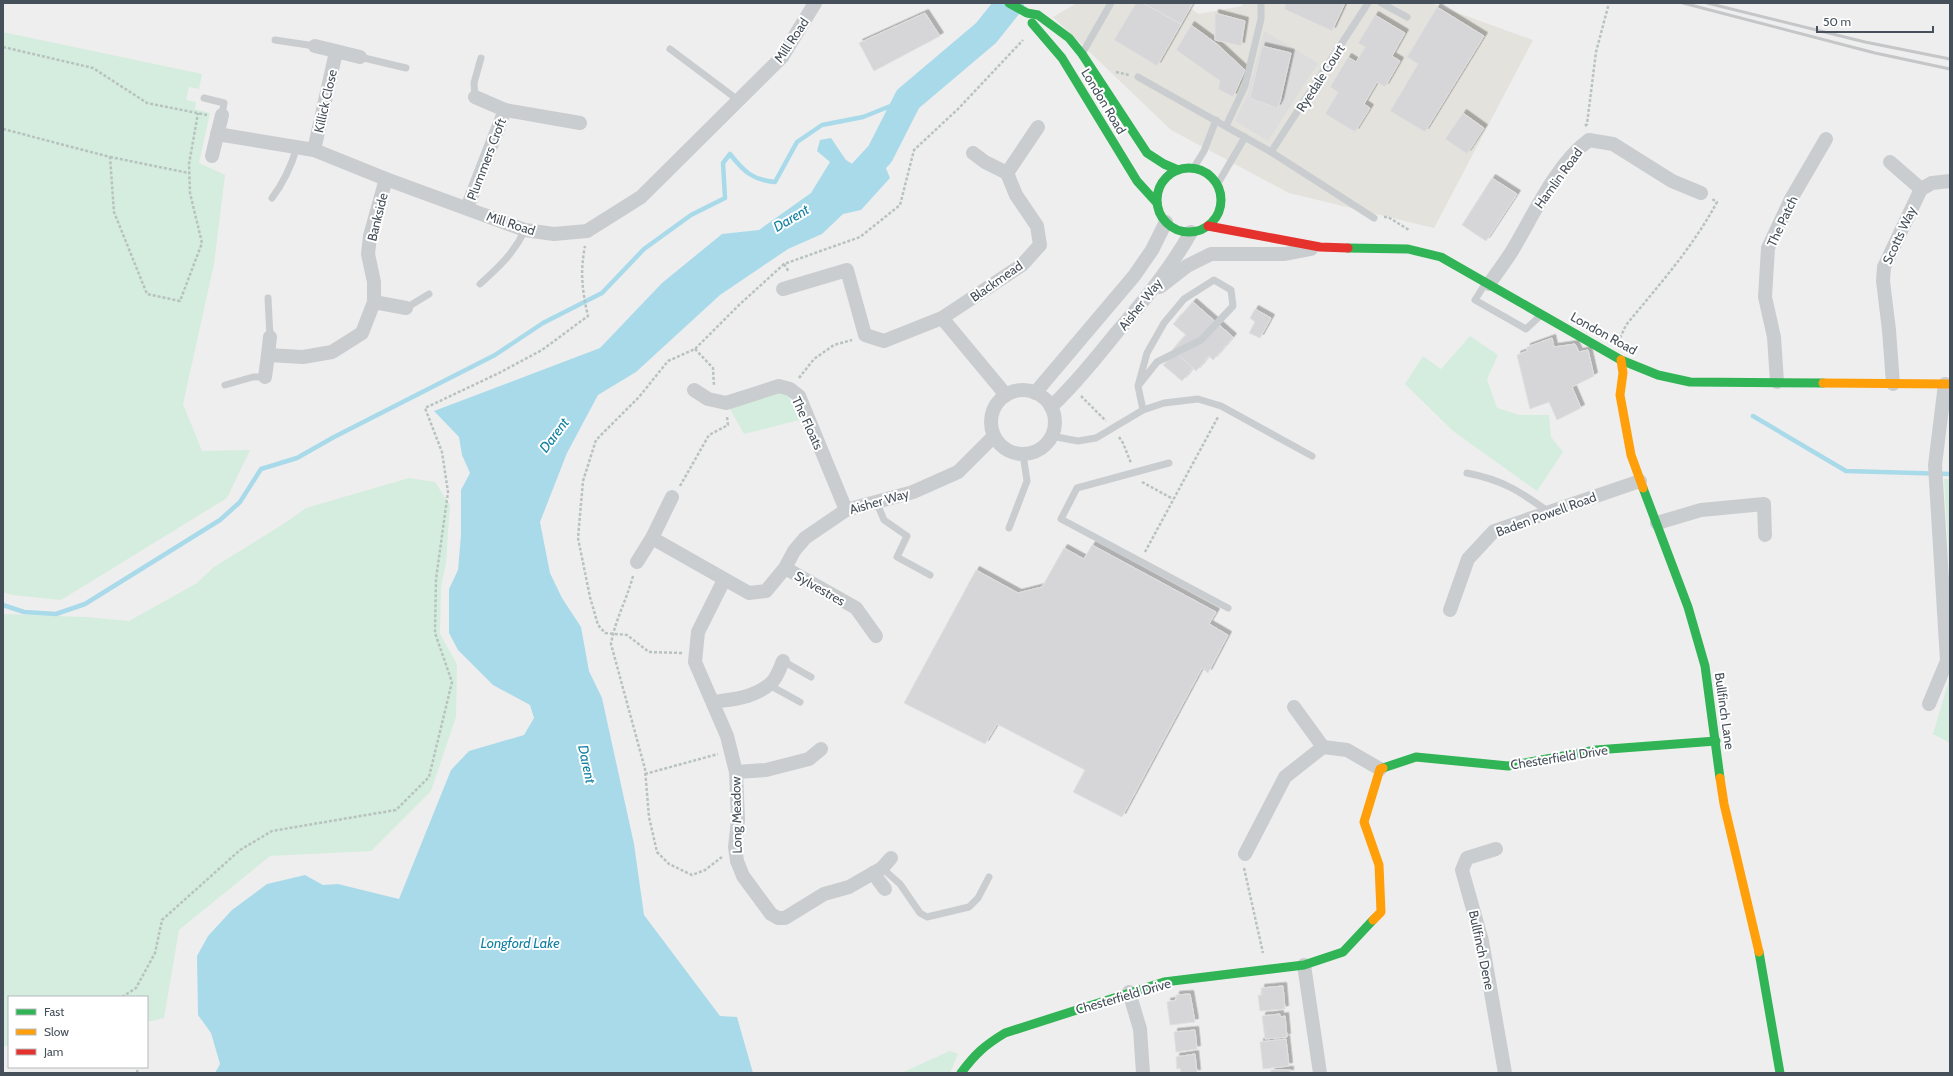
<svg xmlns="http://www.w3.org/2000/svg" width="1953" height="1076" font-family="Cabin,sans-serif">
  <defs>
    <filter id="shadow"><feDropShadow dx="3.5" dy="-3.5" stdDeviation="0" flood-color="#0004"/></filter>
  </defs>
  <rect width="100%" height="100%" fill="#efeeee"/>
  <path fill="#e4e2dc" d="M1077,3H1182L1199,14L1242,6L1243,3H1430L1533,40L1434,228L1289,193L1171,130L1053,17Z"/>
  <path fill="#ddddde" d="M1264,31L1318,63L1268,141L1235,121L1248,93Z"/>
  <g fill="#d4edde">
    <path d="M3,32L202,74L199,89L189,87L186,100L196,102L195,109L210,113L199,163L225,175L214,264L183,404L202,451L250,450L227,498L61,600L12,595L3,592Z"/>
    <path d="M1470,336L1498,355L1487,379L1497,408L1520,415H1549L1551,437L1563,452L1537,491L1453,431L1405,384L1423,356L1441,369Z"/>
    <path d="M785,388L799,420L744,434L729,407Z"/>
    <path d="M409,478L435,482L450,505L446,563L441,587L440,634L457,664L456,717L431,791L371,851L270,856L179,930L164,1018L147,1022V997H9V1045L3,1047V614L86,617L129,621L197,583L214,567L288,521L306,508Z"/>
    <path d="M1944,479H1950V579Z"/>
    <path d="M1950,677V743L1933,734Z"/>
    <path d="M950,1051L958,1054L950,1073H901Z"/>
  </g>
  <path fill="#a9daea" d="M831,138L846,160L857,167L880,154L890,178L861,210L843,214L822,234L788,249L720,295L636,372L598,395L567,453L540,522L550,573L562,598L581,627L589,671L602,698L634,844L644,915L720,1016L737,1017L753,1073H215L220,1064L211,1033L198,1015L197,956L208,936L232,910L267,884L305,875L323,885L338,884L399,899L451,770L469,751L524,735L534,718L530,705L493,685L458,650L449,633V589L458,570L461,535V490L470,473L462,455L459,437L434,411L600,348L662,283L722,234L759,230L811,193L830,162L817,151L820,140Z"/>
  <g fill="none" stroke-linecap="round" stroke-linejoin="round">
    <g stroke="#a9daea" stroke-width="4.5">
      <path d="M1753,416L1846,471L1950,474"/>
      <path d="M3,605L24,612L56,614L85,604L220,520L240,502L261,469L297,458L334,437L495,355L543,323L602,293L644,249L691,215L725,198L723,163L730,154C744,172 753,180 775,182L797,142L822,125L863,117L908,99"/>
    </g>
    <path stroke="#a9daea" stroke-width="28" d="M854,182L880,154L908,99L986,33L1010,3"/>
  </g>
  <g fill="#d6d6d8" stroke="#e0e0e1" filter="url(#shadow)">
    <path d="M1136,3H1143L1181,24L1157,66L1114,40Z"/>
    <path d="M1143,3H1193L1181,24Z"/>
    <path d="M1286,3H1345L1332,31L1284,9Z"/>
    <path d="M1437,7L1484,36L1425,132L1390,111L1418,64L1407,57Z"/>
    <path d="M925,13L940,36L874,71L859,43Z"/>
    <path d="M1215,13L1245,21L1241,46L1215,40Z"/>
    <path d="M1375,15L1405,33L1392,56L1400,61L1385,87L1377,82L1364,104L1370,108L1355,132L1325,114L1338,92L1330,87L1348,57L1356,62L1365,47L1358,43Z"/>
    <path d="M1191,25L1217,44L1245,70L1233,97L1218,89L1220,81L1176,50Z"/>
    <path d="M1262,46L1291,53L1280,102L1277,108L1250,98Z"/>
    <path d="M1463,113L1484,128L1467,154L1445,139Z"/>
    <path d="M1492,178L1517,194L1486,241L1462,225Z"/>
    <path d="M1193,302L1233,337L1213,360L1209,356L1196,371L1172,350L1186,335L1173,324Z"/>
    <path d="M1255,309L1271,318L1260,338L1249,333L1255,322L1250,318Z"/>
    <path d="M1552,338L1554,347L1575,344L1579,352L1588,350L1594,376L1572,387L1581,408L1557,420L1549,402L1530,409L1517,355L1527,351V347Z"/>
    <path d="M1176,353L1193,368L1182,381L1163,365Z"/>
    <path d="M1092,545L1216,612L1209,624L1228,635L1208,673L1202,668L1122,817L1073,792L1085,770L997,724L985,744L904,703L976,570L1018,593L1042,587L1064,548L1084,559Z"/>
    <path d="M1283,986L1285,1009L1260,1011L1258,995H1262L1261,988Z"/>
    <path d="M1190,994L1195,1022L1170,1025L1167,1002L1176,1000V995Z"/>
    <path d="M1280,1014V1017L1285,1016L1287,1037L1265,1039L1262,1016Z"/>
    <path d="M1195,1030L1197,1049L1176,1052L1174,1032Z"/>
    <path d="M1286,1039L1289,1066L1263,1069L1260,1042Z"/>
    <path d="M1195,1054L1197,1073H1181L1180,1068L1177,1069L1176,1057Z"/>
    <rect x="1271" y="1070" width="19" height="3"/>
  </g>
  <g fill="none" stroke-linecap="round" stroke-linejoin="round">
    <g stroke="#b8c3bf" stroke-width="2.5" stroke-dasharray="3 2" stroke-linecap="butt">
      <path d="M3,47L93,68L147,103L207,115"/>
      <path d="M1116,72L1129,75"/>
      <path d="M1585,126L1587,124L1596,52L1609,3"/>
      <path d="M3,129L110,157L114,212L147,294L180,301L202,243L190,193L189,164L198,113"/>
      <path d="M110,157L189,173"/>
      <path d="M1384,217H1388L1409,230"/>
      <path d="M784,264L789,272"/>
      <path d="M1620,338L1626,325C1659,285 1693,247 1717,202L1712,199"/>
      <path d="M695,349L713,368L714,386"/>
      <path d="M799,378L814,359L834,345L852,340"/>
      <path d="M1081,396L1106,421"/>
      <path d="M1119,437L1123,443L1131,463"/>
      <path d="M1142,482L1173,499"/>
      <path d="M680,486L709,435L728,425L727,417"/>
      <path d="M1145,552L1218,417"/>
      <path d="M633,576C627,599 615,620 611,644L645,769L649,817L657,852L669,864L692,875L705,870L722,857"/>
      <path d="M682,653L649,652L627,635L605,633L598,625L590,597L578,538L583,481L596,440L639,397L668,361L695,349L739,305L784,264L860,237L900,205L914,150L958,109L1023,40"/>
      <path d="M645,774L718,754"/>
      <path d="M1244,868L1263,953"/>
      <path d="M122,997L136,988L155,953L162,920L240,850L272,831L396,810L429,777L452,682L435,633L436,579L448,492L442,452L425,408L499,373L542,350L588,316C582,290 580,272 585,246"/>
      <path d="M137,1073L138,1067"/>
    </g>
    <g stroke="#cacdcf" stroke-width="7">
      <path d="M1381,3L1407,17"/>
      <path d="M275,40L315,46"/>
      <path d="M670,49L738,100"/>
      <path d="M1083,52L1111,3"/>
      <path d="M360,57L406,68"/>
      <path d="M1138,77L1271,152L1374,218"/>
      <path d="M475,97L474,83L481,58"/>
      <path d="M204,98L224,103L222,115"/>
      <path d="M1226,126L1245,86L1261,19V3"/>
      <path d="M1271,152L1368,3"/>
      <path d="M1193,169L1204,151L1216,120"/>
      <path d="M1217,185L1245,137"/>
      <path d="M272,198C284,182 291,167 297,147"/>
      <path d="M480,284C499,267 514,253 525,230"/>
      <path d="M1485,284L1475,300L1526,329L1539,317"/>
      <path d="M268,298L270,337"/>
      <path d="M406,308L429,294"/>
      <path d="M225,385L253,377H265"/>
      <path d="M1138,386L1157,362L1201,340L1233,306L1231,290L1214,280L1184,299L1164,323L1147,353L1138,386L1143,410"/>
      <path d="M1051,436L1078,441L1096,438L1143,410L1164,403L1198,399L1221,406L1312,456"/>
      <path d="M1169,463L1077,488L1061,519L1228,608"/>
      <path d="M1467,473C1503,480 1519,491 1549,512"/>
      <path d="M876,501L884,520L907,536L897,557L930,575"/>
      <path d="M1009,528L1027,481L1023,454"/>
      <path d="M783,661L811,677"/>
      <path d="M769,685L800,702"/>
      <path d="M882,868L900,884L920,913L927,917L969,907L978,898L989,877"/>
    </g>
    <g stroke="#cacdcf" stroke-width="14">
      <path d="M315,46L360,57"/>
      <path d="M475,97L505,110L580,123"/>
      <path d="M217,134L314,150L386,179L525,230L554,234L587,231L641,197L782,57L815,3"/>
      <path d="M314,150L336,52"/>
      <path d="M973,153L985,162L1007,173L1038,127"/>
      <path d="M212,156L222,115"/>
      <path d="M1890,162L1921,189"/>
      <path d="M467,208L505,110"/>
      <path d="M1489,284C1497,273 1505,262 1512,251C1533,216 1556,164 1589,140L1613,144L1672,181L1701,193"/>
      <path d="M1160,287L1187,266L1211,254H1285L1311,249"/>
      <path d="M783,289L847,270L865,335L884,341L942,318L1006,395"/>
      <path d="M374,302L406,308"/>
      <path d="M942,318L1022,265L1040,245L1037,226L1016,195L1007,173"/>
      <path d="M270,337L268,355L303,357L332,352L362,333L374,302V282L368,254L370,236L386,179"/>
      <path d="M265,377L268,355"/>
      <path d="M1777,382L1774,337L1765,297L1768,248L1791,199L1826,139"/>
      <path d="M1893,384L1889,330L1883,281L1884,267L1921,189L1932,183L1950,181"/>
      <path d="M694,390L708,399L726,403L779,386L790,389L799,396L846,510"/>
      <circle cx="1023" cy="422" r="32"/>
      <path d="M1035,393L1134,276L1152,250L1166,222"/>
      <path d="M1051,407C1075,384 1096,358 1117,332C1144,301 1171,268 1191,232"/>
      <path d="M1657,523L1701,510L1764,504L1765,535"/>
      <path d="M652,538L749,593L766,591L785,568L794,551L805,538L846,510L913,492L958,472L994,436"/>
      <path d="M637,562L652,538L672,497"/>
      <path d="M785,568L856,608L876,636"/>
      <path d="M724,580L698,632L695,662L727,736L736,772L738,820L735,847L737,861L743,876L771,914L778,918H785L824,894L849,887L882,868L891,858"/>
      <path d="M1450,610L1468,559L1494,531L1640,481"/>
      <path d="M713,702C733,699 755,698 771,683C777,678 780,668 783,661"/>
      <path d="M1929,704L1947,661L1935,465L1945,384"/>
      <path d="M1294,707L1323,747L1347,750L1380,769"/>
      <path d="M736,772L766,770L809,759L821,749"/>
      <path d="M1496,849L1467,858L1462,870L1482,941L1505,1073"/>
      <path d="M1245,854L1285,777L1323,747"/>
      <path d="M873,873L885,889"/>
      <path d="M1304,965L1320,1073"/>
      <path d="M1129,992L1140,1029L1143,1073"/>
    </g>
    <g stroke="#30b455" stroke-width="9">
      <path d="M1009,3L1027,13L1038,15L1069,38L1082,54L1147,153L1164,164L1178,170"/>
      <path d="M1032,23L1062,58L1137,181L1157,203"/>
      <circle cx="1189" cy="200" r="32"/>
      <path d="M1348,248L1408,249L1441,257L1621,360L1658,375L1690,382L1823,383"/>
      <path d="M1643,488L1688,607L1705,666L1720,778"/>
      <path d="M1383,768L1416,757L1508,766L1596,750L1716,741"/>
      <path d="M1759,952L1780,1073"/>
      <path d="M961,1073C975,1054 985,1045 1005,1033L1164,982L1304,965L1343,952L1373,920"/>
    </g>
    <g stroke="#ff9f0a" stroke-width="9">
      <path d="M1621,360L1623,373L1620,395L1631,455L1643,488"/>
      <path d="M1823,383L1950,384"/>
      <path d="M1720,778L1724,804L1759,952"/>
      <path d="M1373,920L1381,912L1379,865L1364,822L1380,769L1383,768"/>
    </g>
    <path stroke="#e5322d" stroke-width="9" d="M1208,226L1320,247L1348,248"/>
    <g stroke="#c4c6c8" stroke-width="3">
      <path d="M1683,3L1875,53L1950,69"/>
      <path d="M1707,3L1865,42L1950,59"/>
    </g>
  </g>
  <g text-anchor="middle" stroke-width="4" stroke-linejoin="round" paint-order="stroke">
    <g font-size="13" fill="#46505a" stroke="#fff">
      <text transform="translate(791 40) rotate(-56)" y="5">Mill Road</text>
      <text transform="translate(1320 78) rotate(-57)" y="5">Ryedale Court</text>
      <text transform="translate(325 101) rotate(-77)" y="5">Killick Close</text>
      <text transform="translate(1104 101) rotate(59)" y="5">London Road</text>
      <text transform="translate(486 159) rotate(-69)" y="5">Plummers Croft</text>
      <text transform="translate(1558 178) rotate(-54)" y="5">Hamlin Road</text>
      <text transform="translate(377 217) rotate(-76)" y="5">Bankside</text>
      <text transform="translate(1782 221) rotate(-65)" y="5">The Patch</text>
      <text transform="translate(511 223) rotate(18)" y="5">Mill Road</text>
      <text transform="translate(1899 235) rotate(-65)" y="5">Scotts Way</text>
      <text transform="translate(996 281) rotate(-35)" y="5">Blackmead</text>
      <text transform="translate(1140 304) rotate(-52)" y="5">Aisher Way</text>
      <text transform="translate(1604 333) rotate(29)" y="5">London Road</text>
      <text transform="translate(808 423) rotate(65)" y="5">The Floats</text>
      <text transform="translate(879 501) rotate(-16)" y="5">Aisher Way</text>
      <text transform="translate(1546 514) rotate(-20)" y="5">Baden Powell Road</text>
      <text transform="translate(820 588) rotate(30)" y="5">Sylvestres</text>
      <text transform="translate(1725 711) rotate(82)" y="5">Bullfinch Lane</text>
      <text transform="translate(1559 757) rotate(-9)" y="5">Chesterfield Drive</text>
      <text transform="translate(736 815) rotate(-91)" y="5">Long Meadow</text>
      <text transform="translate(1482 950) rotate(78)" y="5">Bullfinch Dene</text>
      <text transform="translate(1123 996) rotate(-16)" y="5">Chesterfield Drive</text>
    </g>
    <g font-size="14" font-style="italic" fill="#1180a2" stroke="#fff">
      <text transform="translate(791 218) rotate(-31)" y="5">Darent</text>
      <text transform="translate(554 435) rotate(-53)" y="5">Darent</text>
      <text transform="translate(587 764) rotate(78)" y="5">Darent</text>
      <text x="520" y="948">Longford Lake</text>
    </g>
  </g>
  <rect width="1953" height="1076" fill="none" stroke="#46505a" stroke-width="8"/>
  <rect x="8" y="996" width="140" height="72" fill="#ffffff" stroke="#b5b9bd"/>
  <rect x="16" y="1009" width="20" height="6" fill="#30b455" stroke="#b5b9bd"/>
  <text x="44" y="1016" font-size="12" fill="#46505a">Fast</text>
  <rect x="16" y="1029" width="20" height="6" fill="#ff9f0a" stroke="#b5b9bd"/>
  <text x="44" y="1036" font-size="12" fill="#46505a">Slow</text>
  <rect x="16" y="1049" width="20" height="6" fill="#e5322d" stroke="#b5b9bd"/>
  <text x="44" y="1056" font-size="12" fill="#46505a">Jam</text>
  <path d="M1817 26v6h116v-6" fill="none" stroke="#46505a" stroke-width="2"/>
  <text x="1823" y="26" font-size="12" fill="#46505a" stroke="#ffffff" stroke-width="3" paint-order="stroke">50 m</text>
</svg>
